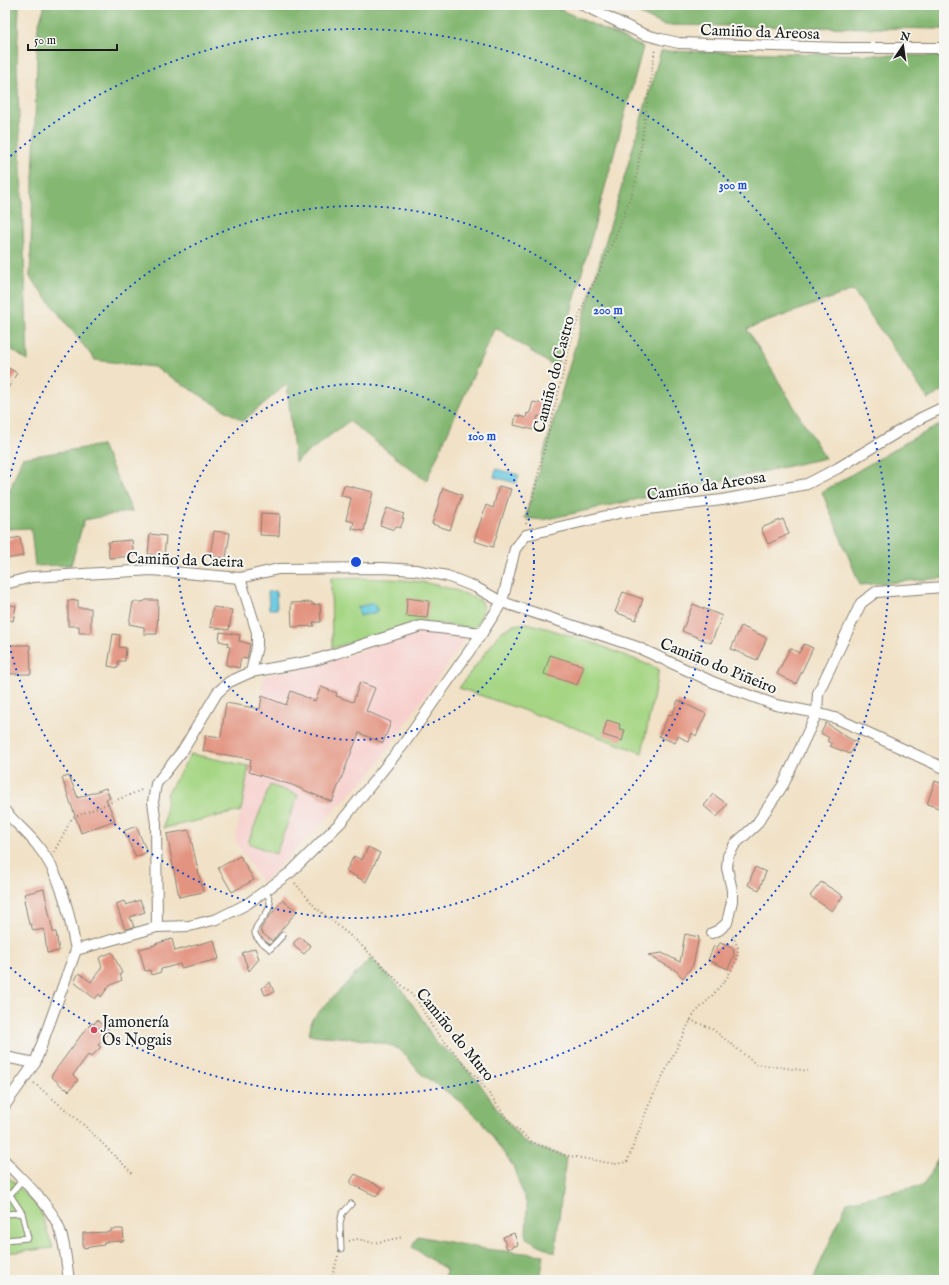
<svg xmlns="http://www.w3.org/2000/svg" width="949" height="1285" font-family="'IM FELL English',serif">
  <rect width="100%" height="100%" fill="#f6f6f2"/>
  <filter id="ink" filterUnits="userSpaceOnUse"><feTurbulence type="fractalNoise" baseFrequency=".025" numOctaves="2"/><feDisplacementMap in="SourceGraphic" scale="8" xChannelSelector="R" yChannelSelector="G"/><feConvolveMatrix kernelMatrix="1 2 1 2 8 2 1 2 1" color-interpolation-filters="sRGB"/></filter>
  <filter id="wash" filterUnits="userSpaceOnUse"><feTurbulence type="fractalNoise" baseFrequency=".012" numOctaves="4" result="noise"/><feDisplacementMap in="SourceGraphic" scale="16" xChannelSelector="R" yChannelSelector="G"/><feGaussianBlur stdDeviation="0.9" result="paint"/><feColorMatrix in="noise" values="0 0 0 0 0 0 0 0 0 0 0 0 0 0 0 0 0 1.4 0 .05"/><feComposite in="paint" operator="in"/></filter>
  <g filter="url(#wash)">
    <rect width="100%" height="100%" fill="#f1e2c7"/>
    <path fill="#f7d0cd" d="M419,631L467,636L371,773L262,883L235,839L241,811L264,676L328,662Z"/>
    <g fill="#a6d684" stroke="#617950">
      <path d="M331,578C379,579 425,576 470,596C474,598 481,599 483,604C486,610 478,620 476,626L474,628L421,622L332,648Z"/>
      <path d="M527,623L549,629L596,644L659,669L642,753L572,727L459,688L502,631L514,625Z"/>
      <path d="M191,754L249,766L241,811L164,828L167,794Z"/>
      <path d="M270,785L298,795L276,854L248,843Z"/>
      <path d="M5,1173L40,1210L53,1248L5,1253Z"/>
    </g>
    <g fill="#84b772" stroke="#506a47">
      <path d="M5,5H19L17,62L28,361L5,345Z"/>
      <path d="M45,5H550L643,47L556,368L495,327L426,481L349,421L295,462L287,384L243,421L154,367L95,360L30,277L38,26Z"/>
      <path d="M622,5H944V29L663,25Z"/>
      <path d="M661,51L944,56V390L928,399L853,290L747,329L825,458L543,520L525,518Z"/>
      <path d="M944,423V578L860,585L822,492L910,440Z"/>
      <path d="M102,445L132,511L84,520L71,565L35,566L31,528L5,529V496L8,495L22,458Z"/>
      <path d="M371,958L403,991L421,1017L436,1043L453,1055L478,1081L501,1114L524,1142L536,1147L566,1157L555,1253L526,1238L527,1205L513,1166L482,1122L460,1101L420,1073L402,1051L390,1045L353,1038L309,1035L312,1019Z"/>
      <path d="M944,1148V1280H813L847,1202L924,1185Z"/>
      <path d="M418,1236L485,1249L544,1255L540,1280H442L447,1270L412,1247Z"/>
    </g>
    <g fill="#62c7e0" stroke="#3f727e">
      <path d="M496,469L519,475L516,483L494,477Z"/>
      <path d="M276,591L277,609H269L268,592Z"/>
      <path d="M374,603L377,608V612L360,616L358,607Z"/>
    </g>
    <g id="blocks">
      <g fill="#e39481">
        <path d="M5,366L17,373L5,393Z"/>
        <path d="M533,402L550,405L546,418L538,416L534,430L514,425L516,415L526,418L527,413L528,414L530,412Z"/>
        <path d="M344,485L373,492L364,531L352,529L354,522L346,520L351,498L341,496Z"/>
        <path d="M499,486L511,489L493,547L474,541L486,505L493,508Z"/>
        <path d="M443,488L462,495L450,530L432,524Z"/>
        <path d="M387,508L404,514L402,518L404,519L400,528L396,526L394,530L380,525Z"/>
        <path d="M261,513L280,514L279,536L260,535Z"/>
        <path d="M783,519L789,534L768,544L761,528Z"/>
        <path d="M214,531L230,533L226,558L210,556Z"/>
        <path d="M150,534L166,536L164,556L148,554Z"/>
        <path d="M20,537L23,556L5,559V540Z"/>
        <path d="M132,540L134,556L109,558L108,542Z"/>
        <path d="M623,592L643,599L636,620L615,612Z"/>
        <path d="M407,598L429,601L427,618L406,616Z"/>
        <path d="M78,600V608H91V633H79V626H68V601Z"/>
        <path d="M146,600H158L157,634H144V627L129,624L133,602H142L145,601Z"/>
        <path d="M312,602V605L320,604L321,622H313L314,626L292,627L291,603Z"/>
        <path d="M6,604L16,606L13,621L5,619Z"/>
        <path d="M693,604L722,616L711,643L682,631Z"/>
        <path d="M213,607L232,610L229,630L210,627Z"/>
        <path d="M741,626L767,638L757,660L731,649Z"/>
        <path d="M220,632L240,635L239,641L250,644L247,659L241,658L239,668L226,665L230,647L227,646L228,643L219,641Z"/>
        <path d="M113,634L120,635L119,647L126,648L125,661H118V668L108,666Z"/>
        <path d="M804,644L813,648L796,684L777,674L790,648L799,653Z"/>
        <path d="M10,645H30L31,674H10Z"/>
        <path d="M550,655L584,666L577,685L544,674Z"/>
        <path d="M360,682L375,688L366,711L391,722L383,743L359,733L332,802L292,785L249,772L251,759L203,751L206,735L221,737L226,703L260,709L262,696L286,705L291,691L315,701L321,687L337,693L336,696L353,702Z"/>
        <path d="M678,700L706,714L696,736L692,733L689,742L678,736L675,743L659,736L669,714L672,715Z"/>
        <path d="M607,720L620,724L619,729L625,730L622,741L603,735Z"/>
        <path d="M826,723L850,739L857,742L850,754L830,746L832,744L827,741L829,738L821,733Z"/>
        <path d="M69,776L78,798L106,788L110,798L106,799L115,820L81,833L62,778Z"/>
        <path d="M935,781L944,784V810L927,804Z"/>
        <path d="M713,794L727,804L717,817L704,806Z"/>
        <path d="M136,826L147,852L136,857L124,831Z"/>
        <path d="M189,830L203,892L179,897L167,834Z"/>
        <path d="M368,847L380,853L366,882L346,871L354,856L362,860Z"/>
        <path d="M240,856L254,880L232,892L218,868Z"/>
        <path d="M755,867L766,872L759,890L748,885Z"/>
        <path d="M821,882L843,896L832,911L810,896Z"/>
        <path d="M44,889L53,932H56L59,951L47,953L44,929L33,931L31,924H29L24,900H26L24,894Z"/>
        <path d="M140,900L145,912L130,917L134,927L125,929L116,904L124,901L126,905Z"/>
        <path d="M282,900L297,911L272,941L261,932V928Z"/>
        <path d="M685,934L699,937L693,965L683,978L675,970L648,955L662,953L680,962Z"/>
        <path d="M300,937L311,946L304,954L294,946V942Z"/>
        <path d="M172,939L175,951L214,940L219,959L181,968L180,964L161,969V972L151,975L150,970L145,971L139,949L155,945V944Z"/>
        <path d="M720,943L733,948L734,955L728,969L708,960L714,946L717,948Z"/>
        <path d="M255,948L259,959L249,971L242,953Z"/>
        <path d="M112,952L122,973L120,974L122,980L109,986L101,997L99,994L95,999L74,982L79,973L91,982L102,967L99,958Z"/>
        <path d="M270,982L274,992L265,995L262,988Z"/>
        <path d="M97,1020L110,1031L98,1045L101,1047L91,1057L88,1055L73,1075L78,1080L69,1091L66,1088L65,1089L51,1076L85,1030L92,1023L94,1024Z"/>
        <path d="M355,1174L383,1188L376,1196L351,1184V1180Z"/>
        <path d="M111,1229H123L124,1241L104,1242V1245L83,1248V1233L111,1232Z"/>
        <path d="M514,1233L518,1245L507,1249L503,1237Z"/>
      </g>
    </g>
  </g>
  <g filter="url(#ink)">
    <use href="#blocks" fill-opacity="0" stroke="#867f72" stroke-width="1"/>
    <g fill="none" stroke-linecap="round" stroke-linejoin="round">
      <g stroke="#867f72" stroke-width="7">
        <g id="service">
          <path d="M266,891C267,894 270,899 270,903C271,915 250,926 256,936C259,941 266,945 270,949L283,935"/>
          <path d="M5,1195H10L22,1180"/>
          <path d="M5,1214L22,1213"/>
          <path d="M5,1240L28,1238L22,1213L10,1195"/>
          <path d="M341,1249L340,1224L342,1214L351,1204"/>
        </g>
      </g>
      <g stroke="#867f72" stroke-width="12">
        <g id="minor">
          <path d="M583,5L643,34L661,39L679,43L842,48H944"/>
          <path d="M240,578L257,632V646L251,672"/>
          <path d="M5,584L32,577L152,570L240,578L278,569L382,568L415,570L447,576L475,587L502,602L637,647L715,683L776,705L817,713L838,719L944,768"/>
          <path d="M5,811C15,823 28,833 37,845C62,875 69,913 76,950"/>
          <path d="M157,927L156,824L153,802L156,784L183,750L217,693L229,682L251,672L312,661L421,626L482,633"/>
          <path d="M712,933L719,930L727,923L732,901V890L727,868L728,856L735,844L756,825L783,785L817,713L818,693L861,603L876,592L944,587"/>
          <path d="M5,1057L35,1063"/>
          <path d="M5,1105L35,1063L76,950L157,927L189,926L217,919L247,904L291,872L341,822L403,745L482,633L502,602L515,549L526,535L623,512L722,500L807,484L838,468L921,418L944,407"/>
          <path d="M5,1161C20,1178 48,1203 57,1223C65,1240 66,1261 69,1280"/>
        </g>
      </g>
      <g stroke="#867f72" stroke-width="2" stroke-dasharray="1 3" stroke-linecap="butt">
        <path d="M526,524L573,333L588,293L598,275L620,226L636,181L655,48"/>
        <path d="M54,852L72,818L144,789"/>
        <path d="M295,883L316,908L358,942L417,1000L433,1028L471,1072L477,1077L511,1124L532,1142L564,1155L615,1164L627,1162L650,1102L685,1031L694,1014L711,997L727,978L737,959L738,948L732,934"/>
        <path d="M690,1020L711,1028L756,1064L808,1071"/>
        <path d="M34,1083L85,1126L133,1174"/>
        <path d="M349,1241L357,1239L374,1243L403,1237"/>
        <path d="M331,1280L338,1256"/>
      </g>
      <use href="#service" stroke="#fff" stroke-width="5"/>
      <use href="#minor" stroke="#fff" stroke-width="10"/>
    </g>
  </g>
  <g fill="none" stroke="#1d4ed8" stroke-width="2" stroke-dasharray="2 4">
    <circle cx="356" cy="562" r="178"/>
    <path d="M5 500A356 356 0 1 1 5 624"/>
    <path d="M6 160A533 533 0 1 1 6 964"/>
  </g>
  <circle fill="#d1495b" stroke="#f6f6f2" stroke-width="1.5" cx="94" cy="1030" r="4"/>
  <g text-anchor="middle" stroke-width="4" stroke-linejoin="round" paint-order="stroke">
    <g font-size="16" fill="#1c1c1c" stroke="#f6f6f2">
      <text transform="translate(760 31) rotate(2)" y="6">Camiño da Areosa</text>
      <text transform="translate(553 374) rotate(-75)" y="6">Camiño do Castro</text>
      <text transform="translate(706 485) rotate(-9)" y="6">Camiño da Areosa</text>
      <text transform="translate(185 559) rotate(2)" y="6">Camiño da Caeira</text>
      <text transform="translate(719 665) rotate(22)" y="6">Camiño do Piñeiro</text>
      <text transform="translate(456 1034) rotate(51)" y="6">Camiño do Muro</text>
    </g>
    <g font-size="16" fill="#1c1c1c" stroke="#f6f6f2" text-anchor="start">
      <text x="102" y="1027">Jamonería<tspan x="102" dy="18">Os Nogais</tspan></text>
    </g>
  </g>
  <circle cx="356" cy="562" r="6" fill="#1d4ed8" stroke="#f6f6f2" stroke-width="2"/>
  <g font-size="12" text-anchor="middle" font-weight="bold" fill="#1d4ed8" stroke="#f6f6f2" stroke-width="4" stroke-linejoin="round" paint-order="stroke">
    <text x="733" y="189">300 m</text>
    <text x="608" y="314">200 m</text>
    <text x="482" y="440">100 m</text>
  </g>
  <rect width="949" height="1285" fill="none" stroke="#f6f6f2" stroke-width="20"/>
  <g transform="translate(903 46) rotate(13)" stroke="#f6f6f2" stroke-width="3" paint-order="stroke">
  <path d="M0-3L7 15L0 10L-7 15Z" fill="#1c1c1c"/>
  <text y="-6" font-size="11" font-weight="bold" text-anchor="middle" fill="#1c1c1c">N</text>
  </g>
  <path d="M28 44v6h89v-6" fill="none" stroke="#1c1c1c" stroke-width="2"/>
  <text x="34" y="44" font-size="12" fill="#1c1c1c" stroke="#f6f6f2" stroke-width="3" paint-order="stroke">50 m</text>
</svg>
